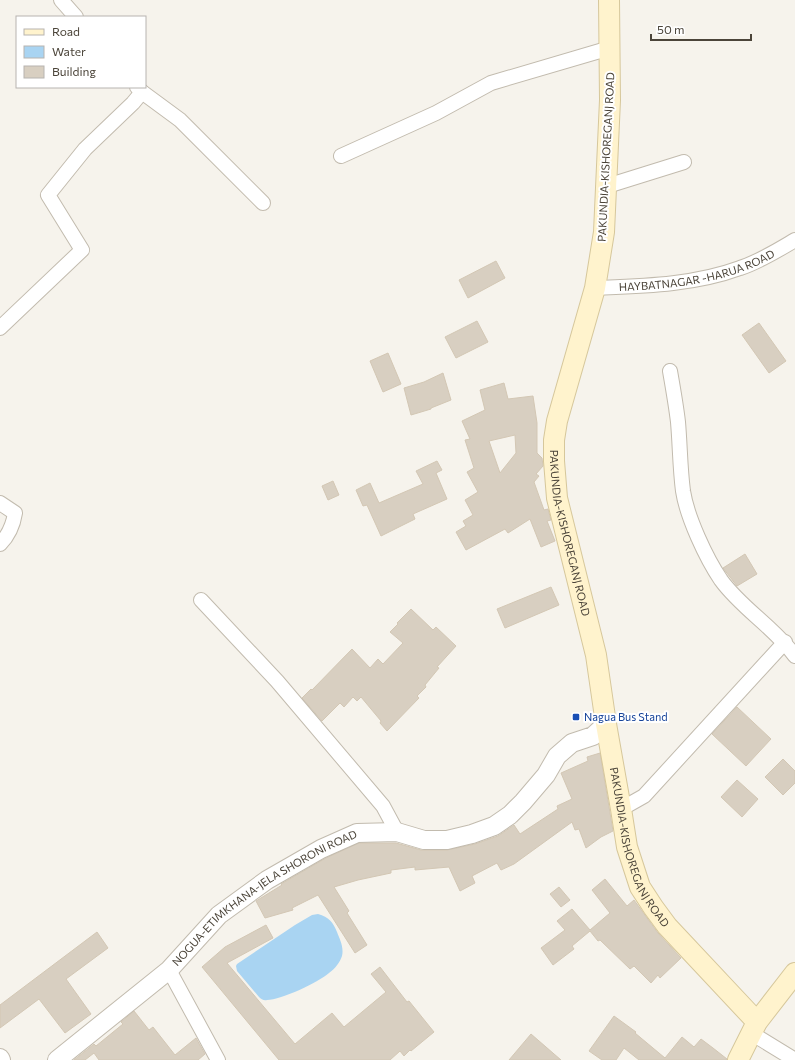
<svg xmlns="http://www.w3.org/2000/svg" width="795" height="1060" font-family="Commissioner,sans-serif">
  <rect width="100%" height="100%" fill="#f6f3ec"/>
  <path fill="#a9d4f2" d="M318,914C329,917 333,922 337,932C340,940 344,947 342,956C340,962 335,969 329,973C319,982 281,1000 267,1000C264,1001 261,999 259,997L237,971L236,966L237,964L295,925L312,915Z"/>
  <g fill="#d8cfc1" stroke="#d3c7b4" fill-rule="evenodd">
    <path d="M496,261L505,278L468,298L459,280Z"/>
    <path d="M477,321L488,342L456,358L445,337Z"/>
    <path d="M759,323L786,361L769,373L742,335Z"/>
    <path d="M388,353L401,384L383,392L370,361Z"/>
    <path d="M443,373L451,400L431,408V409L411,415L404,388L424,382Z"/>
    <path d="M504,383L508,399L533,396L537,423V453L542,458L543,466L536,474L539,476L534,482L544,510L548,509L551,520L547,521L555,541L541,547L530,519L508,533L505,529L466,550L456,532L466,526L463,521L473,515L465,500L478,492L467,472L474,468L465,440L470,439L462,421L485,410L480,390ZM515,435L516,453L500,473L489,441Z"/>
    <path d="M437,461L442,470L436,473L447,499L413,514L415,519L381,536L367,505L363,506L356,490L370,483L379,503L423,484L416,471Z"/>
    <path d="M333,481L339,495L328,500L322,486Z"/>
    <path d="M745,554L757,574L737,586L723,568Z"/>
    <path d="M551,587L559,605L505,628L497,609Z"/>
    <path d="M411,609L433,630L436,627L456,646L437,667L439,668L425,685L426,687L417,696L419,698L387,731L380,723L381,721L361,697L357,701L353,697L344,707L340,703L322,721L302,698L311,689L312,690L352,649L370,668L378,659L383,664L403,643L390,632L398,624L397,623Z"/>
    <path d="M737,707L771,739L746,766L712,734Z"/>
    <path d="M600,753L613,831L601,837L586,848L579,829L575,830L572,822L514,864L501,870L497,863L472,876L475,883L460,891L449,867L415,870V867L391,870V873L358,880L334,887L349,911L347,913L367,945L355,953L318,895L292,908L293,910L265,918L256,901L282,885L281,884L326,858L359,843H396L421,850H447L475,844L498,836L514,825L520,834L558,809L557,806L572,799L561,773L588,761L587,757Z"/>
    <path d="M783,759L795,771V783L783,795L765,777Z"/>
    <path d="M737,780L758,799L742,817L721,797Z"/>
    <path d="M605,879L627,906L634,900L658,933L681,958L660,978L658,975L651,983L634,966L630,969L600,940L598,941L590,931L572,946L574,949L553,965L541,948L565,930L557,921L572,909L590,930L610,913L592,890Z"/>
    <path d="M559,887L570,900L561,907L550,894Z"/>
    <path d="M266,925L273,938L227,963L295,1044L332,1013L344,1027L386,992L371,974L380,967L407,1002L409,1001L434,1032L411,1051L410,1050L404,1056L400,1051L390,1060H279L202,967L225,947Z"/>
    <path d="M97,932L108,948L66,979L91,1014L65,1033L39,999L0,1028V1005Z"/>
    <path d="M134,1011L149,1030L153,1027L175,1055L196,1038L205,1054L198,1060H99L94,1053L85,1060H74L94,1044L96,1046L123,1024L121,1022Z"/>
    <path d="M614,1016L636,1032L635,1033L665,1058L682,1037L694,1047L701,1039L713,1048L727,1059V1060H639L624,1048L616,1060H602L589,1051Z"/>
    <path d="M531,1034L561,1060H509Z"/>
  </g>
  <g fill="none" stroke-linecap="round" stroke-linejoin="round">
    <g stroke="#c2bbae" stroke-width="16">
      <g id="minor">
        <path d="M61,0L76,17"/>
        <path d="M137,87L142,92L180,120L263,203"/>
        <path d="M341,156L436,113L491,83L610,48"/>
        <path d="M607,186L684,162"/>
        <path id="s1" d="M595,288C643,286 694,285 740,268C759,262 778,250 795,240"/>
        <path d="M0,328L82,250L48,195L85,149L133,103L142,92"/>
        <path d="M670,371C673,388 676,405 678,422C680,445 680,468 683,491C687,517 706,558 721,580C742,609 774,627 795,656"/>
        <path d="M0,503L15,513C13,526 9,535 0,544"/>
        <path d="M201,600L277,681L383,806L397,832"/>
        <path d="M621,809L644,796L785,642"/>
        <path d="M169,970L218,1060"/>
        <path d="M751,1033L795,1060"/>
      </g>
    </g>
    <g stroke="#c2bbae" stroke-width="20">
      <g id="tertiary">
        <path d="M0,1058L1,1060"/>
        <path id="s2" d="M57,1060L169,970L219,915L267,880L321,849L357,833L397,832L424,840H447L472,834L494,826L510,815L523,802L546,775L557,756L572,743L593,736L606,724"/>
      </g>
    </g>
    <g stroke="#d6c79b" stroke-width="22">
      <g id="secondary">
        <path id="s3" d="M609,0L610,100L604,232L595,288L557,421L554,440V461L557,498L596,655L606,724L621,809L627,847L640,887L653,907L667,926L757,1022"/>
        <path d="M738,1060L757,1022L795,973"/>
      </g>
    </g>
    <use href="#minor" stroke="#fff" stroke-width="14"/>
    <use href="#tertiary" stroke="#fff" stroke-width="18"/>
    <use href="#secondary" stroke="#fff3cd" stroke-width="20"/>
  </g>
  <rect fill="#1a4fb4" stroke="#fff" stroke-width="1.5" x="572" y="713" width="8" height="8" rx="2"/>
  <g text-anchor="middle" stroke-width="4" stroke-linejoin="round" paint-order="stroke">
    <g font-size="11" fill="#4b4439" stroke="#fff">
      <text transform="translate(606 157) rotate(-87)" y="4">PAKUNDIA-KISHOREGANJ ROAD</text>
      <text dy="4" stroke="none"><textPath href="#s1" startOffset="104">HAYBATNAGAR -HARUA ROAD</textPath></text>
      <text dy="4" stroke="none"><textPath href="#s3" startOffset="541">PAKUNDIA-KISHOREGANJ ROAD</textPath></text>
      <text dy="4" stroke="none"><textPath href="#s3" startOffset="865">PAKUNDIA-KISHOREGANJ ROAD</textPath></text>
      <text dy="4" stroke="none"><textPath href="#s2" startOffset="265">NOGUA-ETIMKHANA-JELA SHORONI ROAD</textPath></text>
    </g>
    <g font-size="11" fill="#164399" stroke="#fff" text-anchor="start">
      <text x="584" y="721">Nagua Bus Stand</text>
    </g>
  </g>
  <rect x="16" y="16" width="130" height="72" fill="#ffffff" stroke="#b7b4b0"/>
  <rect x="24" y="29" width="20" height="6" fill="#fff3cd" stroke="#b7b4b0"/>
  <text x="52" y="36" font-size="12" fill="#4b4439">Road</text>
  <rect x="24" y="46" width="20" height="12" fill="#a9d4f2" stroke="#b7b4b0"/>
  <text x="52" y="56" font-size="12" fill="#4b4439">Water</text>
  <rect x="24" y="66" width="20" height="12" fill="#d8cfc1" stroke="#b7b4b0"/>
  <text x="52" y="76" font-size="12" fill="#4b4439">Building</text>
  <path d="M651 34v6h100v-6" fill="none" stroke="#4b4439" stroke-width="2"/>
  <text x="657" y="34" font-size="12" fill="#4b4439" stroke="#ffffff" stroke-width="3" paint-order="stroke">50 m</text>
</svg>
